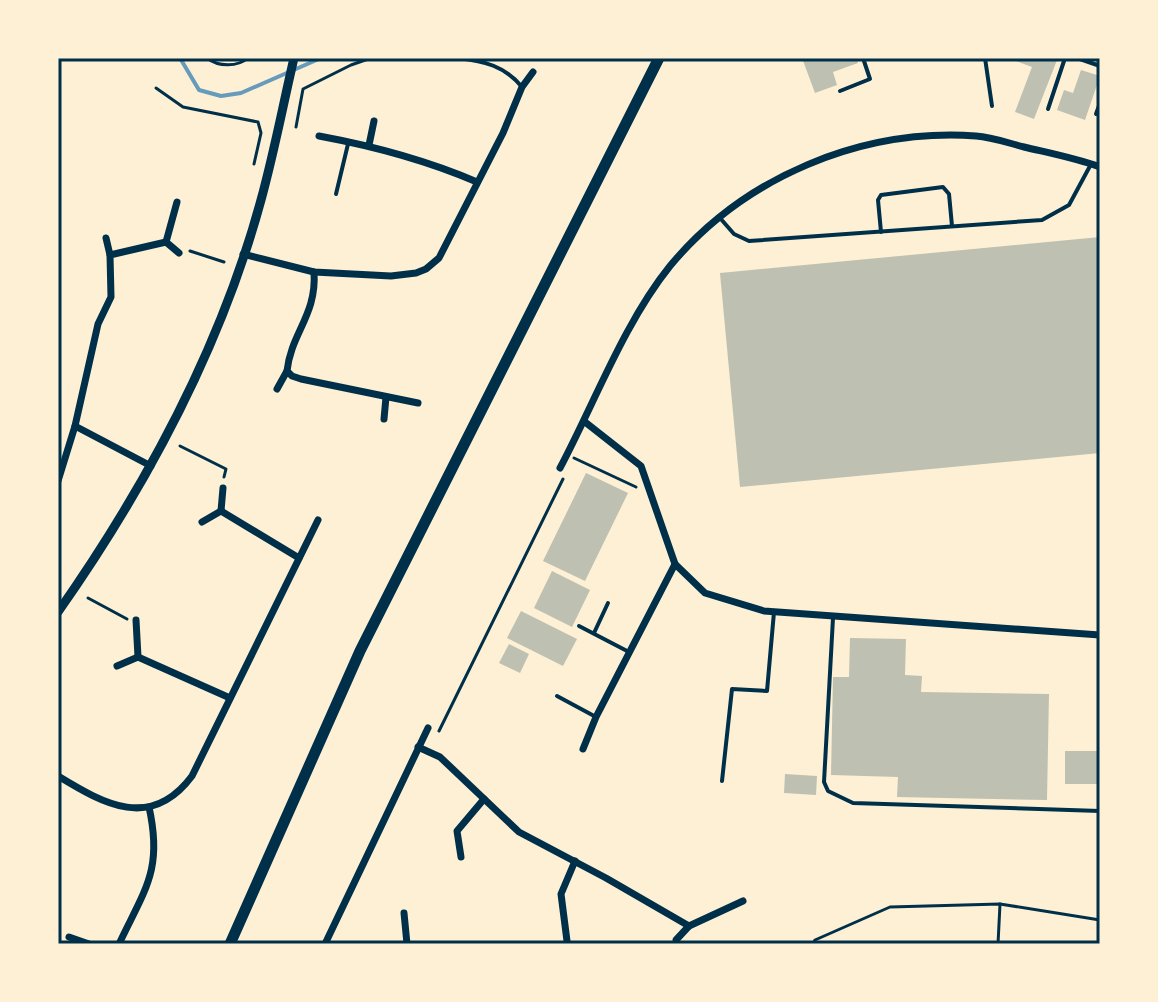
<svg xmlns="http://www.w3.org/2000/svg" width="1158" height="1002" font-family="'Public Sans',sans-serif">
  <rect width="100%" height="100%" fill="#fdf0d5"/>
  <g fill="none" stroke-linecap="round" stroke-linejoin="round">
    <path stroke="#669bbc" stroke-width="4" d="M180,58L199,90L221,96L241,93L321,58"/>
  </g>
  <g fill="#bec0b2">
    <path d="M802,58H856L858,63L833,72L837,85L815,93Z"/>
    <path d="M1008,58L1057,60L1034,119L1015,112L1032,67Z"/>
    <path d="M1081,70L1100,76L1085,120L1057,110L1064,90L1073,93Z"/>
    <path d="M1100,237V453L740,487L720,273Z"/>
    <path d="M586,473L628,493L585,581L543,561Z"/>
    <path d="M552,571L590,590L572,627L534,608Z"/>
    <path d="M521,611L577,639L563,666L507,638Z"/>
    <path d="M850,638L906,639L905,675L922,676L921,692L1049,694L1047,800L897,797L898,777L831,775L833,677H849Z"/>
    <path d="M509,644L529,654L520,673L499,663Z"/>
    <rect x="1065" y="751" width="35" height="33"/>
    <path d="M785,774L817,776L816,795L784,793Z"/>
  </g>
  <g fill="none" stroke-linecap="round" stroke-linejoin="round">
    <g stroke="#003049" stroke-width="3">
      <path d="M207,58C218,67 238,67 248,58"/>
      <path d="M156,88L183,107L258,122L261,133L254,164"/>
      <path d="M296,127L303,89L351,65L371,58"/>
      <path d="M190,251L224,262"/>
      <path d="M180,446L226,469L224,477"/>
      <path d="M574,458L636,487"/>
      <path d="M88,598L127,619"/>
      <path d="M439,731L563,479"/>
      <path d="M813,944L815,940L890,907L1000,904L1100,920"/>
      <path d="M998,944L1000,904"/>
    </g>
    <g stroke="#003049" stroke-width="4">
      <path d="M439,58H441"/>
      <path d="M458,58C484,61 505,66 522,87"/>
      <path d="M985,58L992,106"/>
      <path d="M1077,58L1100,66"/>
      <path d="M840,91L870,79L863,58"/>
      <path d="M1048,109L1065,58"/>
      <path d="M1096,114L1100,103"/>
      <path d="M336,194L348,144"/>
      <path d="M720,218L734,234L749,241L1042,220L1069,205L1090,166"/>
      <path d="M881,232L878,200L881,195L943,187L949,194L952,226"/>
      <path d="M833,618L824,782L828,791L853,803L1100,811"/>
      <path d="M579,626L629,652"/>
      <path d="M594,633L608,603"/>
      <path d="M557,696L596,717"/>
      <path d="M722,781L732,689L767,691L774,612"/>
    </g>
    <g stroke="#003049" stroke-width="7">
      <path d="M319,136C373,146 426,160 477,182"/>
      <path d="M369,145L374,121"/>
      <path d="M106,238L110,255"/>
      <path d="M166,242L177,202"/>
      <path d="M166,242L179,253"/>
      <path d="M243,254L314,272L391,276L416,273L426,269L439,258L503,133L522,87L533,72"/>
      <path d="M314,272C317,315 291,333 287,371L292,376L301,379L418,403"/>
      <path d="M277,389L287,371"/>
      <path d="M384,419L386,397"/>
      <path d="M585,422L641,466L675,564L705,593L764,611L1100,635"/>
      <path d="M151,466L75,426L98,324L111,297L110,255L166,242"/>
      <path d="M560,468C594,404 624,323 670,266C744,177 861,128 976,136C992,137 1008,143 1024,147C1049,153 1075,158 1100,167"/>
      <path d="M58,481L75,426"/>
      <path d="M221,511L299,558"/>
      <path d="M221,511L223,488"/>
      <path d="M202,522L221,511"/>
      <path d="M136,620L138,657"/>
      <path d="M117,666L138,657L230,698"/>
      <path d="M418,747L440,757L519,832L606,878L689,926"/>
      <path d="M583,749L596,717L675,564"/>
      <path d="M58,776C104,804 151,831 192,776L318,520"/>
      <path d="M461,857L457,831L484,799"/>
      <path d="M404,913L407,944"/>
      <path d="M69,937L89,944"/>
      <path d="M567,941L561,894L575,861"/>
      <path d="M119,944C145,889 163,870 149,807"/>
      <path d="M325,944L428,728"/>
      <path d="M676,944V940L689,926L743,901"/>
    </g>
    <path stroke="#003049" stroke-width="9" d="M58,612C145,488 221,347 261,200C274,153 283,105 294,58"/>
    <path stroke="#003049" stroke-width="11" d="M230,944L360,651L659,58"/>
  </g>
  <rect width="1158" height="1002" fill="none" stroke="#fdf0d5" stroke-width="120"/>
  <rect x="60" y="60" width="1038" height="882" fill="none" stroke="#003049" stroke-width="3"/>
</svg>
